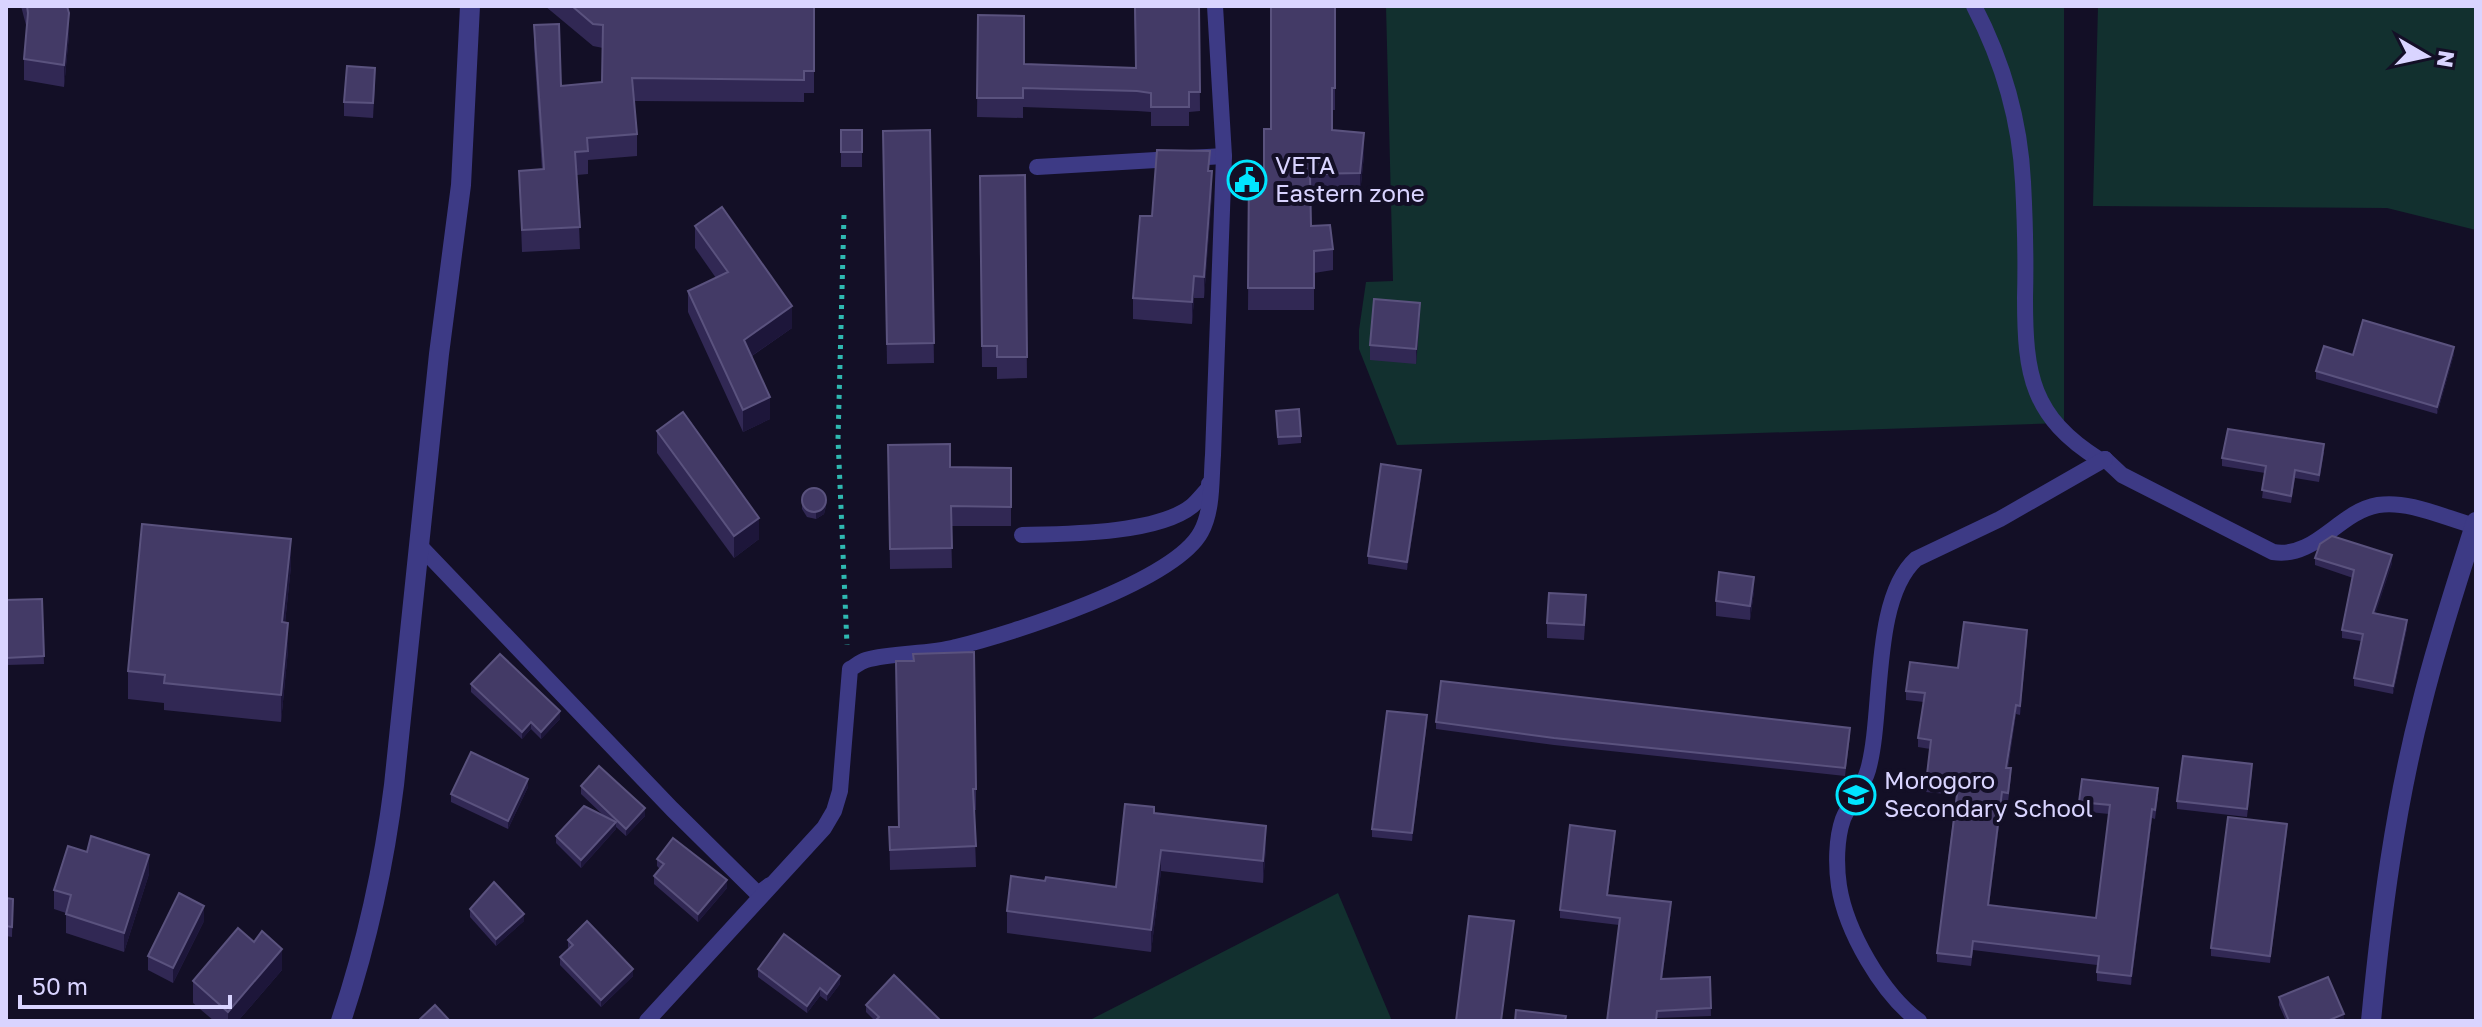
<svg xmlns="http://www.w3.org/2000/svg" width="2482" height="1027" font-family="'Golos Text',sans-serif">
  <rect width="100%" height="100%" fill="#130f26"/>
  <g fill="#12302f">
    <path d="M1386,6H2064V423L1397,445L1359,349V330L1366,282L1393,281Z"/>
    <path d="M2098,6H2476V230L2387,208L2093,206Z"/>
    <path d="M1338,893L1392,1021H1088Z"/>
  </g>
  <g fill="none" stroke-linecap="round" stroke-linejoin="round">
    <path stroke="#2fb8b0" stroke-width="5" stroke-dasharray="4 6" stroke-linecap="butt" d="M844,215L838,439L847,645"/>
    <g stroke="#3d3a85" stroke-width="16">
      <path d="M1974,6C2002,60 2020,120 2023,182C2025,220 2026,260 2025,298C2025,374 2031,417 2100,460L2105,459L2122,475L2273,552C2316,559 2338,512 2378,505C2409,500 2445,518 2475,526"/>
      <path d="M1037,167L1224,156"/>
      <path d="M1022,535C1066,534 1157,534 1192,506C1198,501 1203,494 1209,488V484"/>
      <path d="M418,544L672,809L758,894L770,885"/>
      <path d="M647,1021L824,828L834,811L840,791L850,669C856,666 859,662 866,660C894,652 927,655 956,647C1011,634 1174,582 1201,532C1213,510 1211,480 1213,455L1224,156L1215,6"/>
      <path d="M1919,1021C1882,994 1846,931 1839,886C1836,866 1836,839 1843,819C1850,802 1863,788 1868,770C1884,714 1871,600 1916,559L2000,519L2105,459"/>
    </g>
    <g stroke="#3d3a85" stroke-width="20">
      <path d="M341,1021C367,943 384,866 394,785L439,354L461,185L470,6"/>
      <path d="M2371,1021C2381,915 2395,807 2422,703C2437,642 2457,582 2476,522"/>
    </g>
  </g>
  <g fill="#312854">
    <path d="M21,6H67L69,35L64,87L24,80V59L27,29Z"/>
    <path d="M545,6H814V93H804V102L634,101L637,134V156L588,160V174L577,175L580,249L522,252L519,171L542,170L534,47V25L561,86L602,82L603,48L593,46Z"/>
    <path d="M1134,6H1201L1199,7L1200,111L1189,112V126H1151V112L1137,111L1023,107V118L977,117L978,15L1024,64L1136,68Z"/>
    <path d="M1335,6V110H1332V130L1364,155L1360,194L1310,196L1311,226L1333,249V270L1314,273V310H1248L1249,170H1264L1271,129Z"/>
    <path d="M375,83L373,118L344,116V102Z"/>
    <rect x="841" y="130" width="21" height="37"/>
    <path d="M930,130L934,363L887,364L883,131Z"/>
    <path d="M1210,171L1212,193L1204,298H1194L1192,324L1133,319V298L1152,216Z"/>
    <path d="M1025,175L1027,378L997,379V367H982L980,176Z"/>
    <path d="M695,226L792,328L752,356L770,419L743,432L688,312V291L716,278L695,248Z"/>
    <path d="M1420,318L1416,364L1370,360V345Z"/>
    <path d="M2454,354L2437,414L2316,379V371L2353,355Z"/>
    <path d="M1276,419L1301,436V443L1278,445Z"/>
    <path d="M657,431L759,539L734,558L657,453Z"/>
    <path d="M888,445L950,467L1011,468V526H951L952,568L890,569Z"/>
    <path d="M2324,452L2319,482L2295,478L2291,503L2262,498L2265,473L2222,466V458Z"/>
    <path d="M1421,477L1407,570L1368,564V556Z"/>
    <path d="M802,501L826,506L824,514L816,519L807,517L802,509Z"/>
    <path d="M2315,558L2392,563L2375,614L2407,628L2393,694L2354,686V678L2361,641L2342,638V630L2353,578L2315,565Z"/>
    <path d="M291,566L285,623L288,650L281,722L164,710V703L128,699V671Z"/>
    <path d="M1754,591L1750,620L1716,616V601Z"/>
    <path d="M42,599L44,664L6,665V600Z"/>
    <path d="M1586,610L1584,640L1547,638V623Z"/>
    <path d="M2027,639L2020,715L2016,714L2008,768L2011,777L2008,802L2002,801L1989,905L2096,918L2109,814L2079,811V802L2158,797L2155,819L2152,818L2131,985L2097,981V965L1973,950L1971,966L1937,962V953L1956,795L1926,792L1930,749L1918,747V738L1924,702L1906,700V691L1958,668Z"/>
    <path d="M896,661L976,789V810H974L976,867L890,870L889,827H898Z"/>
    <path d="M471,684L560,719L541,739L531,729L522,739L471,692Z"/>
    <path d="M1427,722L1412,841L1372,837V829Z"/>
    <path d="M1436,722L1850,736L1845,776L1554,745L1436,729Z"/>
    <path d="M2252,772L2247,817L2177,809V801Z"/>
    <path d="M581,786L645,816L626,836L616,827V829L581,868L556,843V836L604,816L581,794Z"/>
    <path d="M528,787L508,829L451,802V794Z"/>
    <path d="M1154,813L1266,847L1263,883L1161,871L1151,952L1007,933V911L1116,887Z"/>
    <path d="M2287,831L2270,963L2211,956V948Z"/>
    <path d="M1615,838L1608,895L1671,910L1662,979L1710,977L1711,1016L1657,1018V1021H1607L1619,925L1560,918V910Z"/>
    <path d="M87,852L149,874L124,952L66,933V913L54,909V890Z"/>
    <path d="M657,859L727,888L698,922L654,884V876L660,869L657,866Z"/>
    <path d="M6,898L13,899L12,937L6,936Z"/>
    <path d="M470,909L524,921L496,946L470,917Z"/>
    <path d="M204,921L173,983L148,970V956Z"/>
    <path d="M568,940L633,976L601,1007L560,965V957L569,949L568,947Z"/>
    <path d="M758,969L840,984L827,1001L820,996L807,1013L758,977Z"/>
    <path d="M282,970L238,1021H214L193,1003V981Z"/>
    <path d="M2279,997L2344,1021H2286L2279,1005Z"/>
    <path d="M866,1005L941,1021H875L866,1012Z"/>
  </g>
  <g fill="#1d163a">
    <path d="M69,13V35L64,87V65Z"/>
    <path d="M1364,133V155L1360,194V173Z"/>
    <path d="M1212,171V193L1204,298V277Z"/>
    <path d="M1194,276V298L1192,324V302Z"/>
    <path d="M1420,303V318L1416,364V349Z"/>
    <path d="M792,306V328L744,361V340Z"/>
    <path d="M2454,347V354L2437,414V407Z"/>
    <path d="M770,397V419L743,432V410Z"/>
    <path d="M1421,470V477L1407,570V562Z"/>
    <path d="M826,498V506L824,514L816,519V512Z"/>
    <path d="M759,518V539L734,558V536Z"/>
    <path d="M291,539V566L282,650V622Z"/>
    <path d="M2392,555V563L2373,621V613Z"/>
    <path d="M1754,577V591L1750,620V606Z"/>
    <path d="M2407,620V628L2393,694V686Z"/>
    <path d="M288,623V650L281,722V695Z"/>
    <path d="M2027,630V639L2020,715V706Z"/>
    <path d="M2016,705V714L2006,777V768Z"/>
    <path d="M560,711V719L541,739V732Z"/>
    <path d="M1427,715V722L1412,841V833Z"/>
    <path d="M531,722V729L522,739V732Z"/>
    <path d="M528,779V787L508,829V821Z"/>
    <path d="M2002,792V801L1988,914V905Z"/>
    <path d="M645,808V816L626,836V829Z"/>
    <path d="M2152,809V818L2131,985V976Z"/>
    <path d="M616,822V829L581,868V860Z"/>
    <path d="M2287,824V831L2270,963V956Z"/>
    <path d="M1266,826V847L1263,883V861Z"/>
    <path d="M1161,850V871L1151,952V930Z"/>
    <path d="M149,855V874L124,952V933Z"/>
    <path d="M727,880V888L698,922V914Z"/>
    <path d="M1671,902V910L1661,987V979Z"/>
    <path d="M204,906V921L173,983V968Z"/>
    <path d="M524,914V921L496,946V939Z"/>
    <path d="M1514,921V929L1501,1021Z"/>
    <path d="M282,949V970L238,1021H228V1012Z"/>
    <path d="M633,969V976L601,1007V1000Z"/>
    <path d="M840,976V984L827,1001V994Z"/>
    <path d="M820,988V996L807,1013V1006Z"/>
    <path d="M2344,1014V1021H2327Z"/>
  </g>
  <g fill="#433a66" stroke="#5a527e" stroke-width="2">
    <path d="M27,6H67L69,13L64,65L24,59L28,13Z"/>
    <path d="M572,6H814V71H804V80L632,78L637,134L587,138L588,151L575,152L580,227L522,230L519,171L544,169L534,25L559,24L561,86L602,82L603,25L593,24Z"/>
    <path d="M1135,6H1199L1200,92H1189V107H1151V93L1137,91L1023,88V98H977L978,15L1024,16V64L1136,68Z"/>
    <path d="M1271,6H1335V88H1332V130L1364,133L1360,173L1310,174L1311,226L1330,225L1333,249L1314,251V288H1248L1249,170H1264V129H1271Z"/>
    <path d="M347,66L375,68L373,103L344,102Z"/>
    <rect x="841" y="130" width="21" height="22"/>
    <path d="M930,130L934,343L887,344L883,131Z"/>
    <path d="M1157,150L1210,151L1208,171H1212L1204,277L1194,276L1192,302L1133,298L1140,216H1152Z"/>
    <path d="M1025,175L1027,357H997V346H982L980,176Z"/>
    <path d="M722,207L792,306L744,340L770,397L743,410L688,291L728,272L695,226Z"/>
    <path d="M1374,299L1420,303L1416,349L1370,345Z"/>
    <path d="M2363,320L2454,347L2437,407L2316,371L2324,346L2353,355Z"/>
    <path d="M1299,409L1301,436L1278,437L1276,411Z"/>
    <path d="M683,412L759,518L734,536L657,431Z"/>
    <path d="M2228,429L2324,444L2319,475L2295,470L2291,496L2262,490L2266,466L2222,458Z"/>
    <path d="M950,444V467L1011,468V507L951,506L952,548L890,549L888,445Z"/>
    <path d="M1381,464L1421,470L1407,562L1368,556Z"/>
    <circle cx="814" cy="500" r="12"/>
    <path d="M142,524L291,539L282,622L288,623L281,695L164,683L165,675L128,671Z"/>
    <path d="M2332,536L2392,555L2373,613L2407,620L2393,686L2354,678L2363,634L2342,630L2354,570L2315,558L2320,544Z"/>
    <path d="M1719,572L1754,577L1750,606L1716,601Z"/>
    <path d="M1549,593L1586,595L1584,625L1547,623Z"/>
    <path d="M42,599L44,656L6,658V600Z"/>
    <path d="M1964,622L2027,630L2020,706L2016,705L2006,768H2011L2008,793L2002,792L1988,905L2096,918L2110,805L2079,802L2082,779L2158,788L2155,810L2152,809L2131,976L2097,972L2099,956L1973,941L1971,957L1937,953L1958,787L1926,783L1931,740L1918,738L1925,693L1906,691L1910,662L1958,668Z"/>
    <path d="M974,652L976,789H973L976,846L890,850L889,827H899L896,661H914L913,654Z"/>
    <path d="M500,654L560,711L541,732L531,722L522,732L471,684Z"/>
    <path d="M1441,681L1850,728L1845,768L1554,738L1436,722Z"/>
    <path d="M1387,711L1427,715L1412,833L1372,829Z"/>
    <path d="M471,752L528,779L508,821L451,794Z"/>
    <path d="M2183,756L2252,764L2247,809L2177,801Z"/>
    <path d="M599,766L645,808L626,829L581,786Z"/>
    <path d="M1125,804L1154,807V813L1266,826L1263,861L1161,850L1151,930L1007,911L1011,876L1045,881L1046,877L1116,887Z"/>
    <path d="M584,806L616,822L581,860L556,836Z"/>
    <path d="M2228,817L2287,824L2270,956L2211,948Z"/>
    <path d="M1570,825L1615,831L1607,895L1671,902L1661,979L1710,977L1711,1008L1657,1011L1656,1021H1607L1620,918L1560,910Z"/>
    <path d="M91,836L149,855L124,933L66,914L71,895L54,890L68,846L87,852Z"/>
    <path d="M673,838L727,880L698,914L654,876L664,864L657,859Z"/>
    <path d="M494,882L524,914L496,939L470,909Z"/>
    <path d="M179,893L204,906L173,968L148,956Z"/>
    <path d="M6,898L13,899L12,927L6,926Z"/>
    <path d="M1469,916L1514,921L1501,1021H1456Z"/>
    <path d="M587,921L633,969L601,1000L560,957L573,945L568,940Z"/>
    <path d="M238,928L254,942L262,931L282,949L228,1012L193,981Z"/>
    <path d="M784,934L840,976L827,994L820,988L807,1006L758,969Z"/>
    <path d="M894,975L941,1021H875L879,1017L866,1005Z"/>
    <path d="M2328,977L2344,1014L2327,1021H2289L2279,997Z"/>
    <path d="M435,1005L450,1021H418Z"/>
    <path d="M1516,1010L1566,1016L1565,1021H1515Z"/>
  </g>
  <defs>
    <g id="civic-ring" transform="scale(2)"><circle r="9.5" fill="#130f26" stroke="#00e5ff" stroke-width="1.5"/><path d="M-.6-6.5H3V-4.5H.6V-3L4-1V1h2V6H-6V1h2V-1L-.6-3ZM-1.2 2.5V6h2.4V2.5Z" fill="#00e5ff"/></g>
    <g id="school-ring" transform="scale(2)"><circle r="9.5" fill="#130f26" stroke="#00e5ff" stroke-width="1.5"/><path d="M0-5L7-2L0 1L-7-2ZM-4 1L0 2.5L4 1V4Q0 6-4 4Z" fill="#00e5ff"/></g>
  </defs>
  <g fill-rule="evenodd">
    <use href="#civic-ring" x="1247" y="180"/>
    <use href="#school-ring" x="1856" y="795"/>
  </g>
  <g text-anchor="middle" stroke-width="8" stroke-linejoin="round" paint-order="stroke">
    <g font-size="24" fill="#d9d4ff" stroke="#130f26" text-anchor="start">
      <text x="1275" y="174">VETA<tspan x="1275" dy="28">Eastern zone</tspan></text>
      <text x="1884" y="789">Morogoro<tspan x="1884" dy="28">Secondary School</tspan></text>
    </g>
  </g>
  <rect width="2482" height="1027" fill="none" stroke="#d9d4ff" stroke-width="16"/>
  <g transform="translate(2426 56) rotate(99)" stroke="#130f26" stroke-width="6" paint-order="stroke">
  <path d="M0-6L14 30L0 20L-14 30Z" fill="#d9d4ff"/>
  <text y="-12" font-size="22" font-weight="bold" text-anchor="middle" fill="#d9d4ff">N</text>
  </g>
  <path d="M20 995v12h210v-12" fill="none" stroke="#d9d4ff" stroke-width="4"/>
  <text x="32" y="995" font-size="24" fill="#d9d4ff" stroke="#130f26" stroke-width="6" paint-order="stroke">50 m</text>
</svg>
